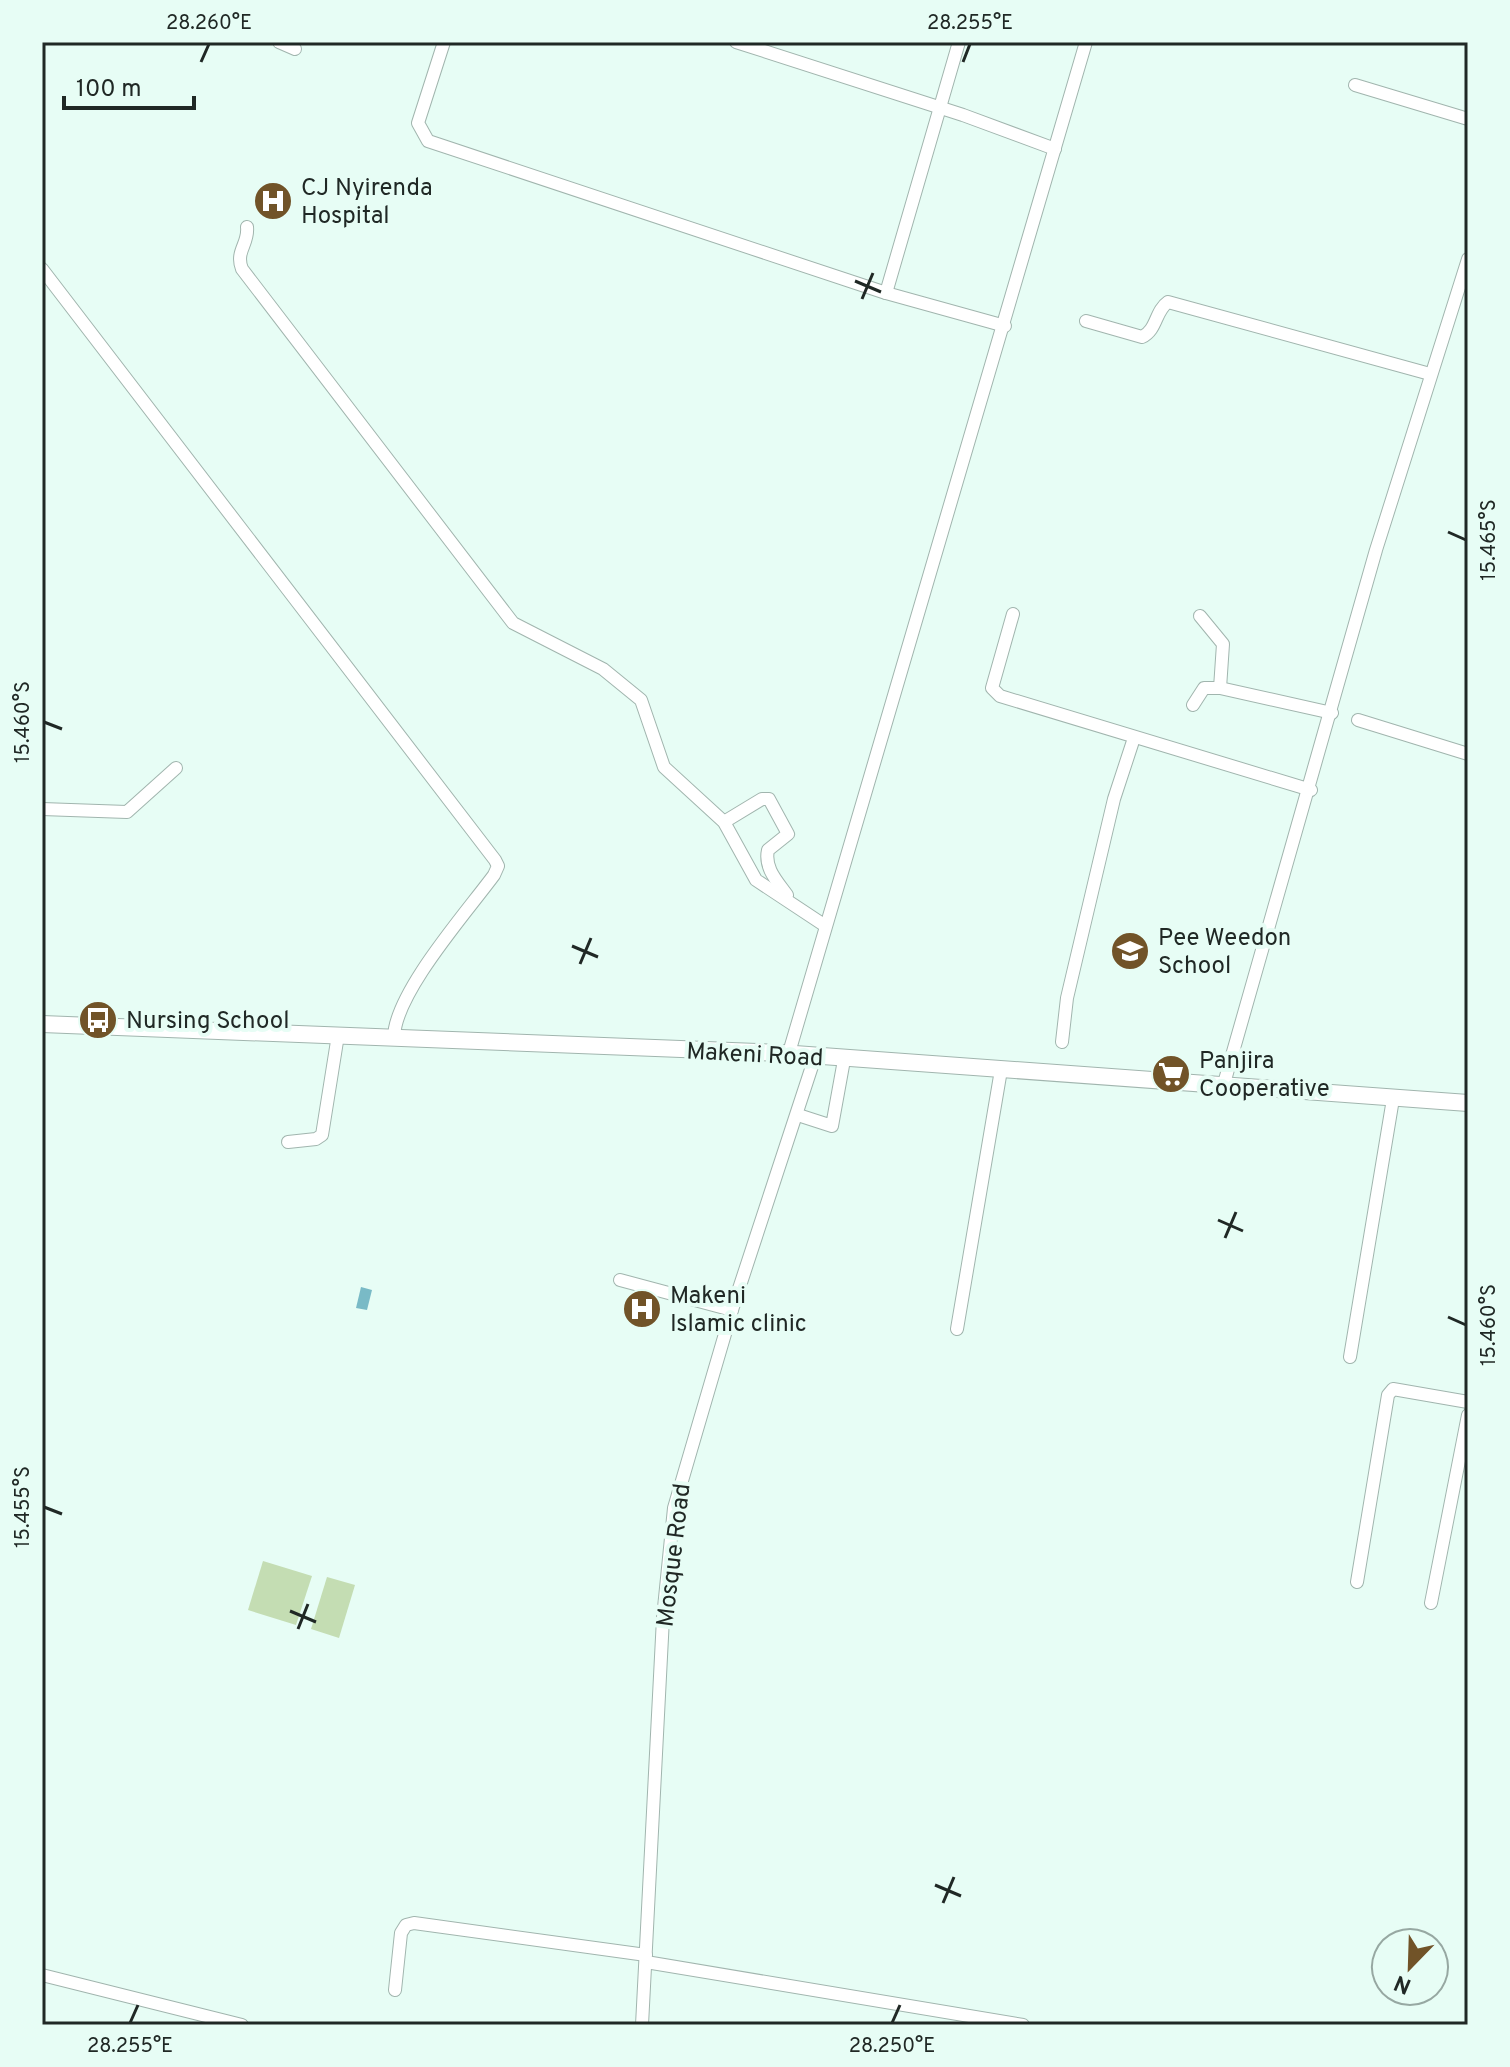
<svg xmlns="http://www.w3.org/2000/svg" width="1510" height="2067" font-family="Overpass,sans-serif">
  <rect width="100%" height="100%" fill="#e7fdf5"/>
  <g fill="#c4ddb3">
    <path d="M263,1561L312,1576L296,1625L248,1610Z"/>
    <path d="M327,1577L355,1585L339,1638L311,1629Z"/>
  </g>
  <path fill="#79bac6" d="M361,1287L372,1290L367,1310L356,1308Z"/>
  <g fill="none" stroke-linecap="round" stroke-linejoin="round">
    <g stroke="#a1b5ae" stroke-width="14">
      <g id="minor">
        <path d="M279,42L295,49"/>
        <path d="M444,42L418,123L428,141L886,293L959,42"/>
        <path d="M736,42L963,115L1055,149"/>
        <path d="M1355,85L1468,119"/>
        <path d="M247,227C249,244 235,251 242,269L513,623L603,669L641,700L664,767L724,822L756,880L824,925"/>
        <path d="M42,269L495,860L498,866L494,875C466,913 395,993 394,1037"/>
        <path d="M886,293L1005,326"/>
        <path d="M1086,321L1142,337C1157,330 1155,311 1168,302L1430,374"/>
        <path d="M1013,614L992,688L1000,696L1311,790"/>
        <path d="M1200,616L1223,644L1220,688"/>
        <path d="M1193,705L1204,688H1220L1332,713"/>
        <path d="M1358,720L1468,754"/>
        <path d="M42,809L127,812L176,768"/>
        <path d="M724,822L762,799H769L788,834L768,850C764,868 777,881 787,895"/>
        <path d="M1062,1042L1067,998L1114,799L1134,738"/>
        <path d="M788,1056L1086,42"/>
        <path d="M1223,1087L1376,550L1468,259"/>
        <path d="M798,1115L832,1126L844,1060"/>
        <path d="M288,1142L316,1139L322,1135L338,1035"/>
        <path d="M620,1280L732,1310"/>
        <path d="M957,1329L1001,1070"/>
        <path d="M1350,1357L1393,1099"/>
        <path d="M1357,1582L1388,1395L1393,1389L1468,1402"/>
        <path d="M1431,1603L1468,1415"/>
        <path d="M646,1962L1023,2025"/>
        <path d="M42,1975L242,2025"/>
        <path d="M395,1990L401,1933L406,1925L414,1923L646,1955"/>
        <path d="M642,2025L663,1618L674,1508L732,1310L815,1057"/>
      </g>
    </g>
    <g stroke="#a1b5ae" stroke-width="18">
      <path id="major" d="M42,1024L781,1053L1468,1103"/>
    </g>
    <use href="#minor" stroke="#fff" stroke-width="12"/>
    <use href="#major" stroke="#fff" stroke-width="16"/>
  </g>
  <path fill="none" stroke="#202825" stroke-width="3" d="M201,62L209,44M963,62L970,44M855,281L881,292M862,299L873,273M1448,532L1466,540M44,722L62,729M572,946L598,957M580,964L591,938M1218,1220L1243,1231M1225,1238L1236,1212M1448,1317L1466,1325M44,1507L62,1514M290,1611L316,1622M298,1629L308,1604M935,1885L961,1896M943,1903L954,1877M130,2023L138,2005M892,2023L900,2005"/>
  <defs>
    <g id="hospital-disc" transform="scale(2)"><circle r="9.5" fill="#715328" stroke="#e7fdf5"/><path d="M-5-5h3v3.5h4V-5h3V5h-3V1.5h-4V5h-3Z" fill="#fff"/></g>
    <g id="school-disc" transform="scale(2)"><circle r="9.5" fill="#715328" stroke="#e7fdf5"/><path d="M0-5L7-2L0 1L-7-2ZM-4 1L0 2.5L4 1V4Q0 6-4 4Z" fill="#fff"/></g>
    <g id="bus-disc" transform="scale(2)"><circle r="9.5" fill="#715328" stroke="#e7fdf5"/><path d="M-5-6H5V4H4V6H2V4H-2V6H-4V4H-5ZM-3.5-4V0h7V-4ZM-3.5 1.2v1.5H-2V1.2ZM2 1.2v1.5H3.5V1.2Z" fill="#fff"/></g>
    <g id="supermarket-disc" transform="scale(2)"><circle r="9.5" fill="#715328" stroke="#e7fdf5"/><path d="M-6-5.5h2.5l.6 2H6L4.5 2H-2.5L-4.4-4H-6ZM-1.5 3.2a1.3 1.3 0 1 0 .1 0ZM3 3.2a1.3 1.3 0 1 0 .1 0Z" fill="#fff"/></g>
  </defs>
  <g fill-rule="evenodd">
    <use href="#hospital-disc" x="273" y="201"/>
    <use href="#school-disc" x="1130" y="951"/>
    <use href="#bus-disc" x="98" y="1020"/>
    <use href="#supermarket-disc" x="1171" y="1074"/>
    <use href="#hospital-disc" x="642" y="1309"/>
  </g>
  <g text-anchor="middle" stroke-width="8" stroke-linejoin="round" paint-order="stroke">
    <g font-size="24" fill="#202825" stroke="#e7fdf5" text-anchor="start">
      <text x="301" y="195">CJ Nyirenda<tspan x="301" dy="28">Hospital</tspan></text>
      <text x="1158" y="945">Pee Weedon<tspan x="1158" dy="28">School</tspan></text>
      <text x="126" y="1028">Nursing School</text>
      <text x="1199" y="1068">Panjira<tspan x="1199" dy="28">Cooperative</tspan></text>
      <text x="670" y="1303">Makeni<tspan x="670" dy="28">Islamic clinic</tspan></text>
    </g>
    <g font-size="24" fill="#202825" stroke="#e7fdf5">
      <text transform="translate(755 1054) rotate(3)" y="8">Makeni Road</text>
      <text transform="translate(673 1555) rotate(-83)" y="8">Mosque Road</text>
    </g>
  </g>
  <rect width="1510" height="2067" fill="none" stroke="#e7fdf5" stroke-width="88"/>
  <g transform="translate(1410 1967) rotate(203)"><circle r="38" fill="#e7fdf5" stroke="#97a8a2" stroke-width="2"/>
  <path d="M0-6L14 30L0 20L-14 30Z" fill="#715328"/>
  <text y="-12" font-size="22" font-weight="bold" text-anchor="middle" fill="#202825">N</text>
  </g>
  <path d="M64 96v12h130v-12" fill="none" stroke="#202825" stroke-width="4"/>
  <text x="76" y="96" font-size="24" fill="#202825" stroke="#e7fdf5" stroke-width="6" paint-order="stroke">100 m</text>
  <rect x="44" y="44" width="1422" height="1979" fill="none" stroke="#202825" stroke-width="3"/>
  <g font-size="20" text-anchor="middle" fill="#202825">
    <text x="209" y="29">28.260°E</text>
    <text x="970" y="29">28.255°E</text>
    <text transform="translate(1488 540) rotate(-90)" y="7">15.465°S</text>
    <text transform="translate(22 722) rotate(-90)" y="7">15.460°S</text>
    <text transform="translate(1488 1325) rotate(-90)" y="7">15.460°S</text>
    <text transform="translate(22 1507) rotate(-90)" y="7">15.455°S</text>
    <text x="130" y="2052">28.255°E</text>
    <text x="892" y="2052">28.250°E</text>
  </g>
</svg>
